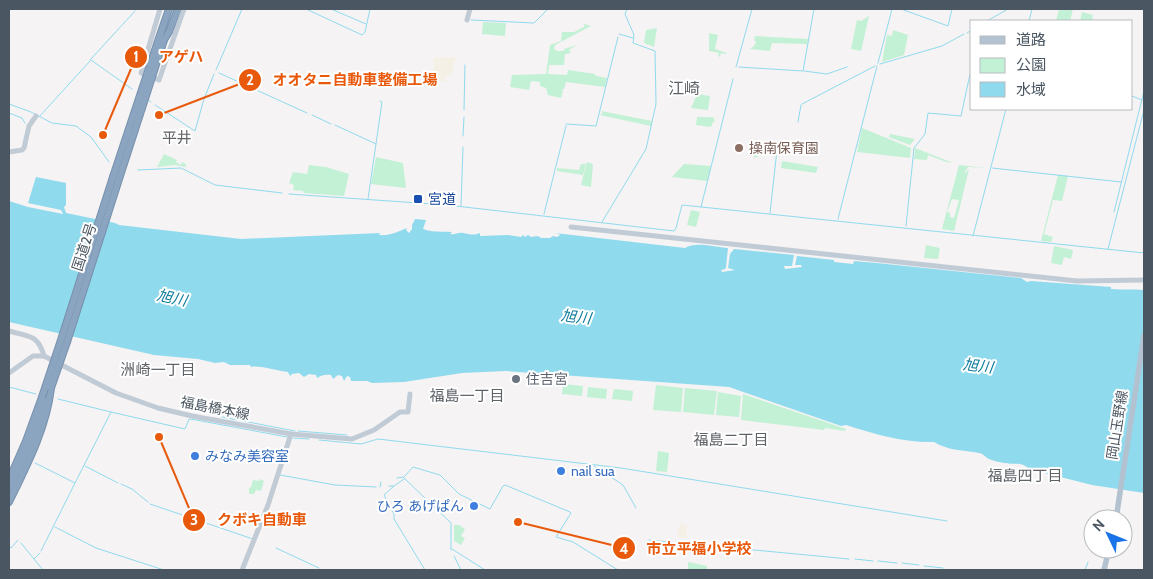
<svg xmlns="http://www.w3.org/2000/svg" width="1153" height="579" font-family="Cabin,'Noto Sans JP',sans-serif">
  <rect width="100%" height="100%" fill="#f5f3f3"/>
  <g fill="#c3f1d5" fill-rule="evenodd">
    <path d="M1059,9H1073L1070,21H1056Z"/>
    <path d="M1082,12L1093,15L1092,21H1080Z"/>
    <path d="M869,16L861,51L851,49L857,20L861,21Z"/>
    <path d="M483,22L506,23L505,36L482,34Z"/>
    <path d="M584,24L591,26L555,45L554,49L557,51H564V49L577,45L601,30L569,50L571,53L565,54L564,65H549L548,74L567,75L568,70L595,74L596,76L607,78L605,87L566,82L564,89H562L563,91L561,98L548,95L546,88L540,86V82L531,81L529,90L510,87L512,75L546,74L550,45L561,41L562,32H574L584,27Z"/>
    <path d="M657,28L654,47L644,43L646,30Z"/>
    <path d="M893,30L908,35L904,55L882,62L887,35L892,36Z"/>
    <path d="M709,33L718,35L715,49L727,53L726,54L721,53L720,57L718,56L719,53L709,51Z"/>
    <path d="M755,36L808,39L807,44L772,43L770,51L750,49L754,46L756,42L754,40Z"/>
    <path d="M697,94L710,96L708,110L691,108Z"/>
    <path d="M601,111L652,121L651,126L600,115L601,114H603Z"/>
    <path d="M697,117H713L715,121L713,122L711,127L696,125Z"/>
    <path d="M862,128L911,148L910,158L857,152Z"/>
    <path d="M890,134L915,139L910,145L889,137Z"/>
    <path d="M756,147L775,150L754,158L753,153L757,151Z"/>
    <path d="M915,148L953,163L946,162L928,155L927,160L914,159Z"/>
    <path d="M164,154L177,160L176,162L181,165L182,162L186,164V167L175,165L157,167Z"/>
    <path d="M376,157L403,163L406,188L371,184Z"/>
    <path d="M782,161L818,167L816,173L781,168Z"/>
    <path d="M587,162L593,164L591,187L581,185Z"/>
    <path d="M581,164H586L583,175L557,171V168L579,170Z"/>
    <path d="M684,164L711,166L707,181L672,177Z"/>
    <path d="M309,165L326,167L349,174L344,196L304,193L303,191L293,190L294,185L289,183L293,172L307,174Z"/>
    <path d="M959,165L986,168L968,167L964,173H965L969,169L954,231L942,229ZM952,199L959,200L954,218L950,217V213L947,212Z"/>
    <path d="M1058,175L1068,176L1062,201L1053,200L1044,234L1053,237L1051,242L1041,241Z"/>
    <path d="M691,210L700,212L696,227L687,225Z"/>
    <path d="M926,245L940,248L938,259L924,258Z"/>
    <path d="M1054,246L1073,250L1071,259L1064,257L1062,265L1051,263Z"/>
    <path d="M563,384L583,386L582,396L562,394Z"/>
    <path d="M656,385L683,388L681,412L653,410Z"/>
    <path d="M588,387L607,389L606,399L587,397Z"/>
    <path d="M685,388L717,391L714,415L683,412Z"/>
    <path d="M614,389L633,391L632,401L612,399Z"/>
    <path d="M718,392L741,396L739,417L716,415Z"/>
    <path d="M743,394L846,429L845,431L825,428L824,430L741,420Z"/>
    <path d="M658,451L669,453L667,472L656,471Z"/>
    <path d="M260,479L264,481L261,491L256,490L254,494H249V488L251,487L253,480L259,481Z"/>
    <path d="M454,525H459L465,529L461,536L465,538L461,545L454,541Z"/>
    <path d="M688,562L707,566V570H688Z"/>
  </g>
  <g fill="#f5f0e5">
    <path d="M456,57L451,76L447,75L445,82L433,80L434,58Z"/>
    <path d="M680,524L687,525L686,538L677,537Z"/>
  </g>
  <path fill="#90daee" d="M36,177L66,183V205L64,207L66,213L115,223L119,225L241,239L380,233L379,235C390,236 397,232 407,228L406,230L409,233L412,229V225L415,219L426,220L423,229C432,233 442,231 452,232L450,234C455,235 459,232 463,233C470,234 473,236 480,233V236L508,235L521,237L523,235L525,237L528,235L531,237L538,236L541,238H550L553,236L557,237L560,235L559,234L555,233L685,248C695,241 716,247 728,248L726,267L725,269L721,270L722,272L735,270L728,268L730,254L734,249L794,255L792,266H784L785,269L802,267L801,265H795L797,256L834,260V262L853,264L854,261L877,263L1021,278L1027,282L1031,281L1111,287V289C1123,290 1133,289 1144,290V493L1092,485L1029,469C1022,461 1013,465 1004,463C1000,462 993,461 989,459C985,457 984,454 979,453C963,450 949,451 934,442C904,443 875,434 846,425L841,426L729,387L506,371L462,373L404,382L372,383L367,381H351L350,377L347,376L344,381L342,376L338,375L333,379L331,375C326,374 321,375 317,378L316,375L309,374L304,377L299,373L292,374L290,376L288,372C277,371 260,365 251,367L250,365H230L224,362L215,363L198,359L154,355L9,322V201L28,207L63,214L61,210L28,203Z"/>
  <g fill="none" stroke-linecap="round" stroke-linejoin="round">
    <g stroke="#90daee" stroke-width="1">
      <path d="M306,9L362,35L365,32L370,9"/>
      <path d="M331,9L366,24"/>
      <path d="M901,9L948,26L952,9"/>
      <path d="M471,20L534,23L547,10"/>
      <path d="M987,21L1008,9"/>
      <path d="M1029,21L1032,9"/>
      <path d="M967,33L972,30"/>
      <path d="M619,34L633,38"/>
      <path d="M90,60L135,11"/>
      <path d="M91,60L132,89"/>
      <path d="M878,63L892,9"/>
      <path d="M880,64L942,46L964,34"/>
      <path d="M736,67L752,9"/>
      <path d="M739,67L803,71L814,9"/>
      <path d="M216,70L242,9"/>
      <path d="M804,71L827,74L847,67"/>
      <path d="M219,73L307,113"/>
      <path d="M1132,96L1142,100"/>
      <path d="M147,99L151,102"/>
      <path d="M9,104L31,112L52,123L76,126L91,137L109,162"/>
      <path d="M802,104L875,66"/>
      <path d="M155,105L195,131L204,99L214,74"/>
      <path d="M464,110L465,65"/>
      <path d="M9,113L22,118L25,123"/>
      <path d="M312,115L331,124"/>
      <path d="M39,117L90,61"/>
      <path d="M798,122L801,105"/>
      <path d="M566,124L596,126L618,37"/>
      <path d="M335,125L376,144"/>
      <path d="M463,136L464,117"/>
      <path d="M992,168L1121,182"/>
      <path d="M138,170L181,168L215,185L282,193"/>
      <path d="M289,194L447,205L674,231L676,228L682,205L1144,253"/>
      <path d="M368,199L382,102L380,101"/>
      <path d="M461,206L463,147"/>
      <path d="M701,207L733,79"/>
      <path d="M1114,212L1144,91"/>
      <path d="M770,213L777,150"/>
      <path d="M544,214L566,126"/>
      <path d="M838,219L877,66"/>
      <path d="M602,222L646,149L656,104L655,51L633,43L634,35L625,14L627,9"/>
      <path d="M906,226L914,148L925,134L928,113L961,116L970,74H972"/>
      <path d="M973,236L1006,109"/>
      <path d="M1108,249L1144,110"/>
      <path d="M9,387L36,394"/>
      <path d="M58,399L111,412"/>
      <path d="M222,417L295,431"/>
      <path d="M298,431L347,435"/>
      <path d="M293,438L309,439"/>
      <path d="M319,440L361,444L378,439L621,468L947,521"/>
      <path d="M9,450L10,451"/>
      <path d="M35,463L75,483L41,551"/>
      <path d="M85,466L118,483"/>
      <path d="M594,466L623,485L636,508"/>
      <path d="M280,475L335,485L376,487"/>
      <path d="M404,477L413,467L440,475L459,494L490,509L503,486L505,485L570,512L571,513L556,537L573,542L618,570"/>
      <path d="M397,478L403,477L451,523V550"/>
      <path d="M75,483L111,412L185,429L189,419L196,420L287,437"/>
      <path d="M121,484L132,489L148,502"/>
      <path d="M389,486H394L404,479"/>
      <path d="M394,486L384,495L394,514V519L425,570"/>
      <path d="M380,487L381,482"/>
      <path d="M150,504L253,539"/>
      <path d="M55,527L96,548L164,570"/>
      <path d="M649,540L685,544"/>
      <path d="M21,543L34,559"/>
      <path d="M691,544L849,559"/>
      <path d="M9,546L11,548L18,540"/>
      <path d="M276,548L319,568"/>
      <path d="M452,549L485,570"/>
      <path d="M40,553L34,559L43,570"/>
      <path d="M454,556L461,570"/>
      <path d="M855,559L873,561"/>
      <path d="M878,561L897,563"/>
      <path d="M902,563L919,565"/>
      <path d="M924,566L943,568"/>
      <path d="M947,570H949"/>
      <path d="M1085,570L1088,562"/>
    </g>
    <g stroke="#7690ad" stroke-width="8">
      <g id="highway">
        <path d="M159,38L169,9"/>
        <path d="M164,40L169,32L178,9"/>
        <path d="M61,340L113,177"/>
        <path d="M67,342L119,179"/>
        <path d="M9,480L26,441L42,397"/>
        <path d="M9,489L31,442L47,399"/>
        <path d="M9,502C27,465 46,429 51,388"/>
      </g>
    </g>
    <g stroke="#c1cbd6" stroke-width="5">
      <path d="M160,9L141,73L159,80L184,9"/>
      <path d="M467,20L470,9"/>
      <path d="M9,152L22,150L24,148L29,126L36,116"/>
      <path d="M571,227L1077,281L1144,280"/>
      <path d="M9,331C29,337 38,334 44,356"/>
      <path d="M9,373L33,356H44L116,393L158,408L192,416L291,434L352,439L374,430L400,412H408L410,394"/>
      <path d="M242,570L268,505L291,434"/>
    </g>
    <g stroke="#b3c2d1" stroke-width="5.5">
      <path d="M1116,519L1144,335"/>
      <path d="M1104,570L1109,549"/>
    </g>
    <use href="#highway" stroke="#8ba5c1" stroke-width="6"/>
    <g stroke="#7690ad" stroke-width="8" stroke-linecap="butt">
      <g id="highway-bridge">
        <path d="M113,177L159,38"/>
        <path d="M119,179L164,40"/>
        <path d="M51,388L67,342"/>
        <path d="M42,397L61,340"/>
      </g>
    </g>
    <use href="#highway-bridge" stroke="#8ba5c1" stroke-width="6"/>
  </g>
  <circle fill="#8d6e63" stroke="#fff" stroke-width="2" cx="739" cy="148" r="5"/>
  <rect fill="#1a4fb4" stroke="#fff" stroke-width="2" x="413" y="194" width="10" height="10" rx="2.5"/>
  <circle fill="#6b7280" stroke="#fff" stroke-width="2" cx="516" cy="379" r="5"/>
  <g fill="#3f7fe0" stroke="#fff" stroke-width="2">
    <circle cx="195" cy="456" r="5"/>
    <circle cx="561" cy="471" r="5"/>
    <circle cx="474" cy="506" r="5"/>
  </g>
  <g text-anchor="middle" stroke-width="4" stroke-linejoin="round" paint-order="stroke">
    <g font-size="14" fill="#785e54" stroke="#fff" text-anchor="start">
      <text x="749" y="153">操南保育園</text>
    </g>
    <g font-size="14" fill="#164399" stroke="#fff" text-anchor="start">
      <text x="428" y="204">宮道</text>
    </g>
    <g font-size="14" fill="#4a5661" stroke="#fff">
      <text transform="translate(84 247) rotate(-72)" y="5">国道2号</text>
      <text transform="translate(215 408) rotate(11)" y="5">福島橋本線</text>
      <text transform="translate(1117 425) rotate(-81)" y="5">岡山玉野線</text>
    </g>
    <g font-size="14" fill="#5b616d" stroke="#fff" text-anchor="start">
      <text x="526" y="384">住吉宮</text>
    </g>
    <g font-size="14" fill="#366cbe" stroke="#fff" text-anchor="start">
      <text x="205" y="461">みなみ美容室</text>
      <text x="571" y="476">nail sua</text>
      <text x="464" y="511" text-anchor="end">ひろ あげぱん</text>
    </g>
    <g font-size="15" fill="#5f6368" stroke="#fff">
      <text x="177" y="143">平井</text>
      <text x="158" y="375">洲崎一丁目</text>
      <text x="467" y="401">福島一丁目</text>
      <text x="731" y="445">福島二丁目</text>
      <text x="1025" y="481">福島四丁目</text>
    </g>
    <g font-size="15" font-style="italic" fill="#0c7c9b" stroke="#fff">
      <text transform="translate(172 298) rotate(12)" y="5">旭川</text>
      <text transform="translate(576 317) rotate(7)" y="5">旭川</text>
      <text transform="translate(978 366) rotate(7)" y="5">旭川</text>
    </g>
    <g font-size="16" fill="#5f6368" stroke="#fff">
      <text x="684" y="94">江崎</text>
    </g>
  </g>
  <path fill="none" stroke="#e8590c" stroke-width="2" d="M103 135L136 57M159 115L250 80M159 437L194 520M518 522L624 548"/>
  <g fill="#e8590c" stroke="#fff" stroke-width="2">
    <circle cx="103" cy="135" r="5"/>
    <circle cx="159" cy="115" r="5"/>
    <circle cx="159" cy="437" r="5"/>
    <circle cx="518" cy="522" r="5"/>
    <circle cx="136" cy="57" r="12"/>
    <circle cx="250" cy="80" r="12"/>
    <circle cx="194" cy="520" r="12"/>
    <circle cx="624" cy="548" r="12"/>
  </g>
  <g font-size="15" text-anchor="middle" font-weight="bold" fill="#fff">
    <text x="136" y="62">1</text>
    <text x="250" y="85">2</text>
    <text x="194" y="525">3</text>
    <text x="624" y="554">4</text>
  </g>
  <g font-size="15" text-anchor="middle" font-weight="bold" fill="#e8590c" stroke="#fff" stroke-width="4" stroke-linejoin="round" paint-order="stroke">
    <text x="181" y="62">アゲハ</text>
    <text x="355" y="85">オオタニ自動車整備工場</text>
    <text x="262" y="525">クボキ自動車</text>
    <text x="699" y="554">市立平福小学校</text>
  </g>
  <rect width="1153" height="579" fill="none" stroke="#4a5661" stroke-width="20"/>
  <rect x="970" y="20" width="162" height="90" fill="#ffffff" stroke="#b7bbc0"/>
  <rect x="980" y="36" width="25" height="8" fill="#b3c2d1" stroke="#b7bbc0"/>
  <text x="1016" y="45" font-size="15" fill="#4a5661">道路</text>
  <rect x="980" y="58" width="25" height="15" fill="#c3f1d5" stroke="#b7bbc0"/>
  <text x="1016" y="70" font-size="15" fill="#4a5661">公園</text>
  <rect x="980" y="82" width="25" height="15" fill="#90daee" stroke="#b7bbc0"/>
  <text x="1016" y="95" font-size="15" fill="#4a5661">水域</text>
  <g transform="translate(1108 534) rotate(313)"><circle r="24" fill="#ffffff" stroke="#b7bbc0"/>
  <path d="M0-4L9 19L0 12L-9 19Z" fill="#1a73e8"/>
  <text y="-8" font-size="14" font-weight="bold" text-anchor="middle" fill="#4a5661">N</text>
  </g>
</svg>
